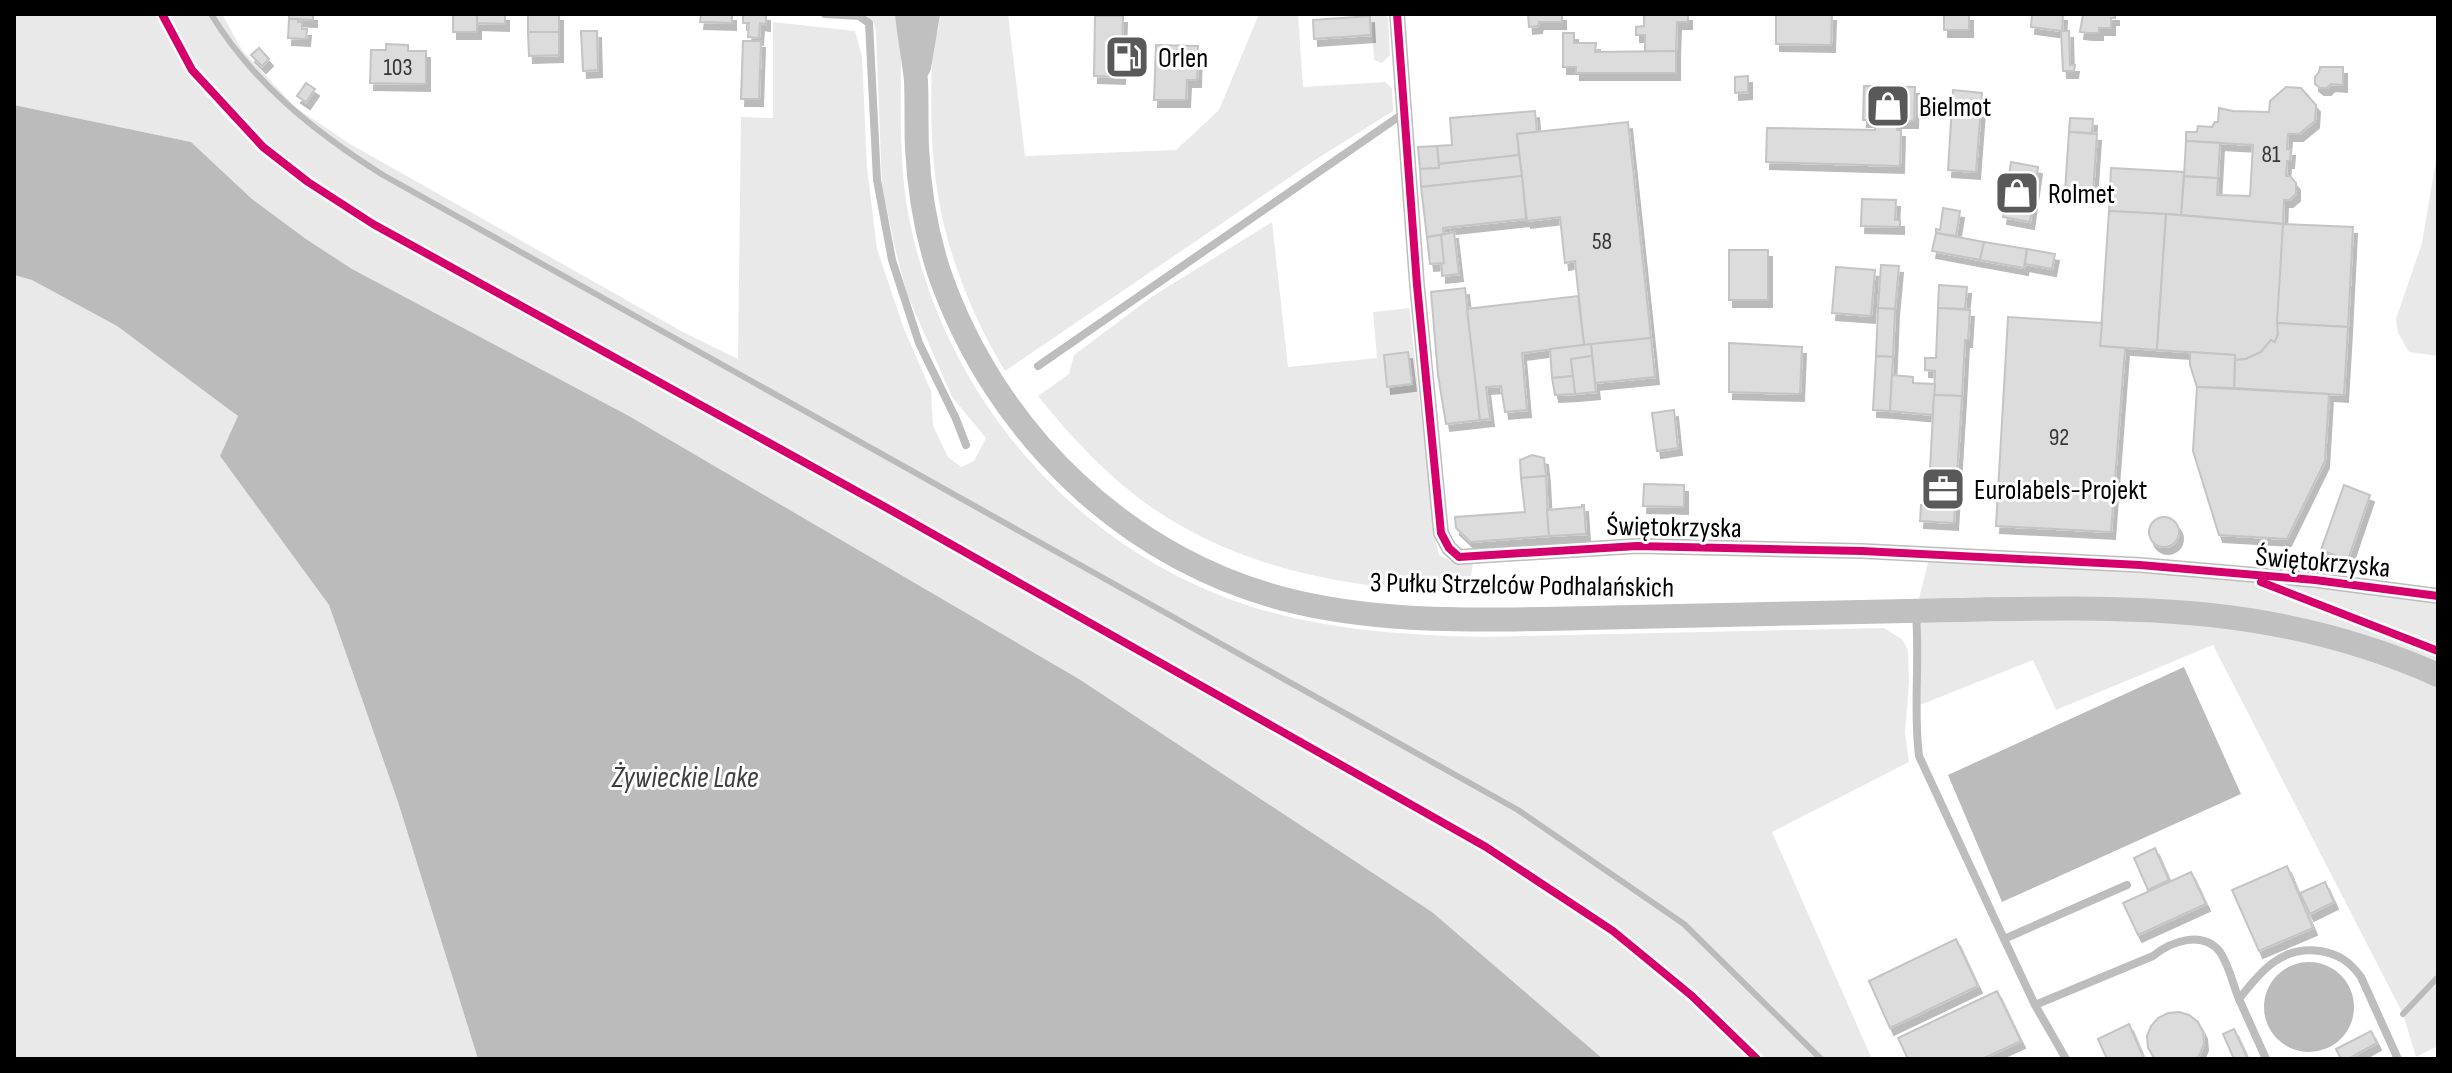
<svg xmlns="http://www.w3.org/2000/svg" width="2452" height="1073" font-family="'Sofia Sans Condensed',sans-serif">
  <defs>
    <filter id="shadow"><feDropShadow dx="4" dy="7" stdDeviation="0" flood-color="#0004"/></filter>
  </defs>
  <rect width="100%" height="100%" fill="#fff"/>
  <g fill="#e9e9e9">
    <path d="M14,14H158C195,110 285,174 368,227L1131,649L1445,826L1596,923L1694,1003L1752,1059H1603L1432,912L1079,679L629,416L352,269L306,239L252,199L191,142L14,105Z"/>
    <path d="M166,14H222L242,50L295,107L350,144L683,332L738,359L741,117L773,118V22L855,31L862,56L867,167L877,249L904,329L931,391L933,426L948,457L961,467L974,461L986,438L952,397L907,294L897,256L882,187L876,32L874,23L865,14H896L897,30L901,31C902,100 896,167 913,236C950,394 1063,531 1214,593C1298,628 1392,635 1482,637L1884,628L1903,640L1908,651L1909,683L1905,733L1909,762L1772,832L1872,1059H1763C1684,976 1595,909 1498,849L1068,604L372,219C291,168 206,104 166,14Z"/>
    <path d="M940,14H1008L1025,156L1176,150L1219,110L1259,14H1298L1303,87L1385,82L1392,88L1393,111L1315,160L1005,371C969,311 943,244 935,174C929,127 932,79 932,31H938Z"/>
    <path d="M1371,14H1383L1388,17L1390,55L1382,63L1374,60Z"/>
    <path d="M2438,149V356L2409,352L2398,333L2396,319L2422,243Z"/>
    <path d="M1272,222L1288,367L1377,358L1373,312L1409,308L1435,538L1439,555L1451,561L1473,562L1469,592C1357,590 1245,572 1151,507C1108,477 1070,436 1038,396L1069,374L1074,355L1153,296Z"/>
    <path d="M14,275L32,280L117,326L239,416L220,456L329,605L398,802L478,1059H14Z"/>
    <path d="M1930,555L2438,596V1046L2416,1057L2403,1014L2213,645L2056,710L2033,660L1915,707L1916,610Z"/>
  </g>
  <g fill="#bbb">
    <path d="M14,105L191,142L252,199L306,239L352,269L629,416L1079,679L1432,912L1603,1059H478L398,802L329,605L220,456L238,416L117,326L32,280L14,275Z"/>
    <path d="M2184,667L2241,794L2002,902L1948,775Z"/>
    <circle cx="2309" cy="1007" r="45"/>
  </g>
  <g fill="none" stroke-linecap="round" stroke-linejoin="round">
    <g stroke="#bbb" stroke-width="6">
      <path d="M211,14C252,82 316,133 383,175L1518,810L1684,924L1821,1059"/>
      <path d="M2403,1014L2438,977"/>
    </g>
  </g>
  <g fill="#dcdcdc" stroke="#c4c4c4" stroke-width="2" filter="url(#shadow)">
    <path d="M289,14H313V20L289,19Z"/>
    <rect x="453" y="14" width="24" height="18"/>
    <path d="M477,14H505V24L477,23Z"/>
    <rect x="528" y="14" width="31" height="18"/>
    <path d="M701,14H732V23L700,22Z"/>
    <path d="M743,14H766V24L760,23L759,38L748,37L749,23H743Z"/>
    <path d="M1528,14H1562V22H1539L1538,26L1529,27Z"/>
    <path d="M1644,14H1688V22H1677L1676,51L1645,52V35H1636V27L1644,26Z"/>
    <path d="M1776,14H1832L1831,45L1776,44Z"/>
    <rect x="1944" y="14" width="25" height="16"/>
    <path d="M2032,14H2063L2062,31L2031,27Z"/>
    <path d="M2083,14H2115V18H2111V28H2099V33H2088L2080,32Z"/>
    <path d="M1095,16H1123L1121,77L1094,76Z"/>
    <path d="M1370,16L1371,35L1314,39L1313,20Z"/>
    <path d="M289,19H298V22H302V29H307L306,39L288,38Z"/>
    <path d="M581,31H597L598,70L583,71Z"/>
    <path d="M2061,31H2069L2070,65H2075L2074,71H2063Z"/>
    <path d="M528,32H559V55L529,56Z"/>
    <path d="M1563,33H1574V43H1596L1595,52L1676,51V73H1576V67H1563Z"/>
    <path d="M743,41H761L759,99H741Z"/>
    <path d="M386,44L408,45V51H426V84L370,83L371,50H386Z"/>
    <path d="M1156,45L1198,46L1197,80H1187L1186,100H1154Z"/>
    <path d="M259,48L269,59L262,66L251,55Z"/>
    <path d="M2320,67H2343V85L2331,84L2327,88H2320L2315,84V77L2319,72Z"/>
    <path d="M1748,76V92L1735,93V77Z"/>
    <path d="M306,83L315,89L306,102L297,96Z"/>
    <path d="M1864,86L1915,87L1914,121H1897V130H1901L1900,166L1766,162L1767,128L1875,130V120H1863Z"/>
    <path d="M2286,87L2301,88L2316,105L2315,121L2299,134H2288L2287,149H2291L2290,161H2287L2286,176H2290L2296,183V194L2289,200H2284L2283,224L2181,215L2184,176L2218,178L2217,195L2250,196L2253,145L2186,141V132H2197L2198,126L2212,127L2215,122H2218L2219,108L2233,111L2269,112L2270,101Z"/>
    <path d="M1953,90L1982,93L1976,172L1948,170Z"/>
    <path d="M1535,111L1537,132L1517,134L1519,155L1439,164L1437,146L1452,145L1450,118Z"/>
    <path d="M2070,118L2093,119L2092,133L2069,132Z"/>
    <path d="M1628,122L1651,338L1584,345L1575,261L1565,263L1560,217L1527,221L1517,134Z"/>
    <path d="M2069,132L2097,134L2093,193L2065,191Z"/>
    <path d="M2186,141L2220,143L2218,178L2184,176Z"/>
    <path d="M1437,146L1439,168L1420,169L1418,147Z"/>
    <path d="M1519,155L1522,176L1421,187L1420,169L1439,168V164Z"/>
    <path d="M2011,162L2038,167L2030,222L2003,217Z"/>
    <path d="M2111,168L2184,172L2181,215L2109,211Z"/>
    <path d="M1522,176L1526,219L1443,228L1444,234L1427,237L1421,187Z"/>
    <path d="M1862,199L1896,200L1895,220H1900V227L1861,226Z"/>
    <path d="M1943,208L1960,211L1956,236L1936,233V229L1940,230Z"/>
    <path d="M2109,211L2166,214L2157,350L2100,346Z"/>
    <path d="M2166,214L2283,224L2278,334L2275,342L2271,340L2261,352L2246,359L2235,360V355L2157,350Z"/>
    <path d="M2283,224L2353,227L2348,327L2277,323Z"/>
    <path d="M1454,232L1459,274L1442,276L1441,235Z"/>
    <path d="M1936,233L1984,242L1980,260L1932,251Z"/>
    <path d="M1441,235L1444,263L1430,264L1427,237Z"/>
    <path d="M1984,242L2027,249L2024,268L1980,260Z"/>
    <path d="M2027,249L2055,254L2052,269L2025,264Z"/>
    <rect x="1729" y="250" width="39" height="50"/>
    <path d="M1881,265L1899,266L1895,309L1878,308Z"/>
    <path d="M1836,267L1875,270L1871,316L1832,313Z"/>
    <path d="M1939,285L1967,287L1965,309L1938,308Z"/>
    <path d="M1465,288L1480,420L1446,424L1438,375L1431,292Z"/>
    <path d="M1578,296L1584,345L1522,353L1527,410L1505,412L1501,386L1486,387L1490,419L1480,420L1467,309Z"/>
    <path d="M1878,308L1895,309L1893,357L1876,356Z"/>
    <path d="M1938,308L1970,310L1968,340H1965L1962,396L1934,395L1935,371L1925,370V358H1936Z"/>
    <path d="M2008,317L2102,323L2100,346L2125,348L2111,532L1996,526Z"/>
    <path d="M2277,323L2348,327L2344,395L2234,388L2235,360L2246,359L2261,352L2271,340L2275,342L2278,334Z"/>
    <path d="M1651,338L1655,377L1595,383L1591,344Z"/>
    <path d="M1729,343L1802,347L1800,394L1729,392Z"/>
    <path d="M1591,344L1592,356L1571,359L1573,376L1552,378L1550,349Z"/>
    <path d="M1408,352L1412,384L1387,387L1384,355Z"/>
    <path d="M2190,352L2235,355L2234,388L2197,387L2190,365Z"/>
    <path d="M1592,356L1596,392L1575,394L1571,359Z"/>
    <path d="M1876,356L1893,357L1890,411L1873,410Z"/>
    <path d="M1892,375L1913,377V383L1935,384L1933,415L1890,411Z"/>
    <path d="M1573,376L1575,394L1555,395L1552,378Z"/>
    <path d="M2197,387L2329,394L2325,461L2287,539L2219,535L2193,451Z"/>
    <path d="M1934,395L1962,396L1954,523L1920,521L1921,505H1928Z"/>
    <path d="M1674,410L1678,448L1657,451L1652,413Z"/>
    <path d="M1532,455L1544,458L1546,476L1521,478L1520,460Z"/>
    <path d="M1546,476L1549,536L1471,542L1456,528L1455,517L1525,512L1521,478Z"/>
    <path d="M1644,484L1684,485V507L1643,506Z"/>
    <path d="M2344,485L2370,495L2348,560L2321,550Z"/>
    <path d="M1582,505H1584L1586,534L1549,536L1547,510L1582,507Z"/>
    <circle cx="2164" cy="532" r="15"/>
    <path d="M2155,848L2169,880L2148,890L2134,858Z"/>
    <path d="M2287,866L2313,928L2259,951L2232,890Z"/>
    <path d="M2191,872L2206,904L2138,935L2123,903Z"/>
    <path d="M2325,882L2334,902L2310,914L2300,893Z"/>
    <path d="M1956,939L1978,986L1890,1028L1869,981Z"/>
    <path d="M1997,991L2021,1041L1982,1059H1908L1898,1038Z"/>
    <path d="M2179,1012L2189,1015L2198,1022L2203,1032L2204,1043L2200,1054L2196,1059H2155L2148,1048L2147,1036L2151,1026L2158,1018L2168,1013Z"/>
    <path d="M2129,1024L2144,1059H2107L2098,1039Z"/>
    <path d="M2234,1029L2248,1059H2234L2223,1034Z"/>
    <path d="M2371,1031L2377,1043L2348,1059H2341L2336,1049Z"/>
  </g>
  <g fill="none" stroke-linecap="round" stroke-linejoin="round">
    <g stroke="#bdbdbd" stroke-width="8">
      <path d="M825,14L859,16L869,23L877,180L892,260L919,343L956,419L966,445"/>
      <path d="M1038,366L1404,113"/>
      <path d="M1916,615C1920,663 1913,709 1919,756L2004,939"/>
      <path d="M2035,1005L2153,956C2171,941 2203,930 2220,952C2229,965 2233,985 2239,999"/>
      <path d="M2066,1059L2035,1005L2004,939L2127,885"/>
      <path d="M2266,1059L2239,999C2260,972 2282,945 2320,951C2339,954 2350,962 2361,977L2398,1059"/>
    </g>
    <path stroke="#bdbdbd" stroke-width="16" d="M1397,14L1417,285L1441,533L1449,548L1459,557L1637,546L1862,551L2140,565L2315,580L2438,596"/>
    <g stroke="#c0c0c0" stroke-width="24">
      <path d="M907,14C909,36 914,59 916,81C917,103 916,126 917,148C919,190 926,232 939,272C995,434 1130,565 1300,603C1394,624 1493,620 1588,618C1711,615 1833,612 1955,610C2130,607 2274,602 2438,675"/>
      <path d="M919,67L928,14"/>
    </g>
    <g stroke="#fff" stroke-width="13">
      <g id="cycleway">
        <path d="M162,14L192,70L263,147L308,182L373,224L887,508L1486,847L1613,931L1692,996L1757,1059"/>
        <path d="M1397,14L1417,285L1441,533L1449,548L1459,557L1637,546L1862,551L2140,565L2315,580L2438,596"/>
        <path d="M2261,582L2438,651"/>
      </g>
    </g>
    <use href="#cycleway" stroke="#d6006c" stroke-width="8"/>
  </g>
  <defs>
    <g id="fuel-square" transform="scale(2.3)"><rect x="-9" y="-9" width="18" height="18" rx="4" fill="#595959" stroke="#fff"/><path d="M-5.5-6h7V0h2V4h1.3V-2.5L3-4.5l.8-.8L6-3V5H2.5V1h-1V6h-7ZM-4.2-4.7v3.2H.2V-4.7Z" fill="#fff"/></g>
    <g id="shop-square" transform="scale(2.3)"><rect x="-9" y="-9" width="18" height="18" rx="4" fill="#595959" stroke="#fff"/><path d="M-5-2.5h2.3a2.7 3.5 0 0 1 5.4 0H5L5.5 6h-11ZM-1.5-2.5h3a1.5 2.3 0 0 0-3 0Z" fill="#fff"/></g>
    <g id="office-square" transform="scale(2.3)"><rect x="-9" y="-9" width="18" height="18" rx="4" fill="#595959" stroke="#fff"/><path d="M-6-3h4V-5.5h4V-3h4V5H-6ZM-1-4.5V-3h2v-1.5ZM-6 0V1H6V0Z" fill="#fff"/></g>
  </defs>
  <g fill-rule="evenodd">
    <use href="#fuel-square" x="1127" y="57"/>
    <use href="#shop-square" x="1888" y="106"/>
    <use href="#shop-square" x="2017" y="193"/>
    <use href="#office-square" x="1943" y="489"/>
  </g>
  <g text-anchor="middle" stroke-width="6" stroke-linejoin="round" paint-order="stroke">
    <g font-size="24" fill="#373737">
      <text x="398" y="75">103</text>
      <text x="2271" y="162">81</text>
      <text x="1602" y="249">58</text>
      <text x="2059" y="445">92</text>
    </g>
    <g font-size="28" fill="#000" stroke="#fff" text-anchor="start">
      <text x="1158" y="67">Orlen</text>
      <text x="1919" y="116">Bielmot</text>
      <text x="2048" y="203">Rolmet</text>
      <text x="1974" y="499">Eurolabels-Projekt</text>
    </g>
    <g font-size="28" fill="#000" stroke="#fff">
      <text transform="translate(1674 526) rotate(1)" y="10">Świętokrzyska</text>
      <text transform="translate(2323 561) rotate(5)" y="10">Świętokrzyska</text>
      <text transform="translate(1522 584) rotate(1)" y="10">3 Pułku Strzelców Podhalańskich</text>
    </g>
    <g font-size="30" font-style="italic" fill="#3f3f3f" stroke="#fff">
      <text x="685" y="787">Żywieckie Lake</text>
    </g>
  </g>
  <rect width="2452" height="1073" fill="none" stroke="#000000" stroke-width="32"/>
</svg>
